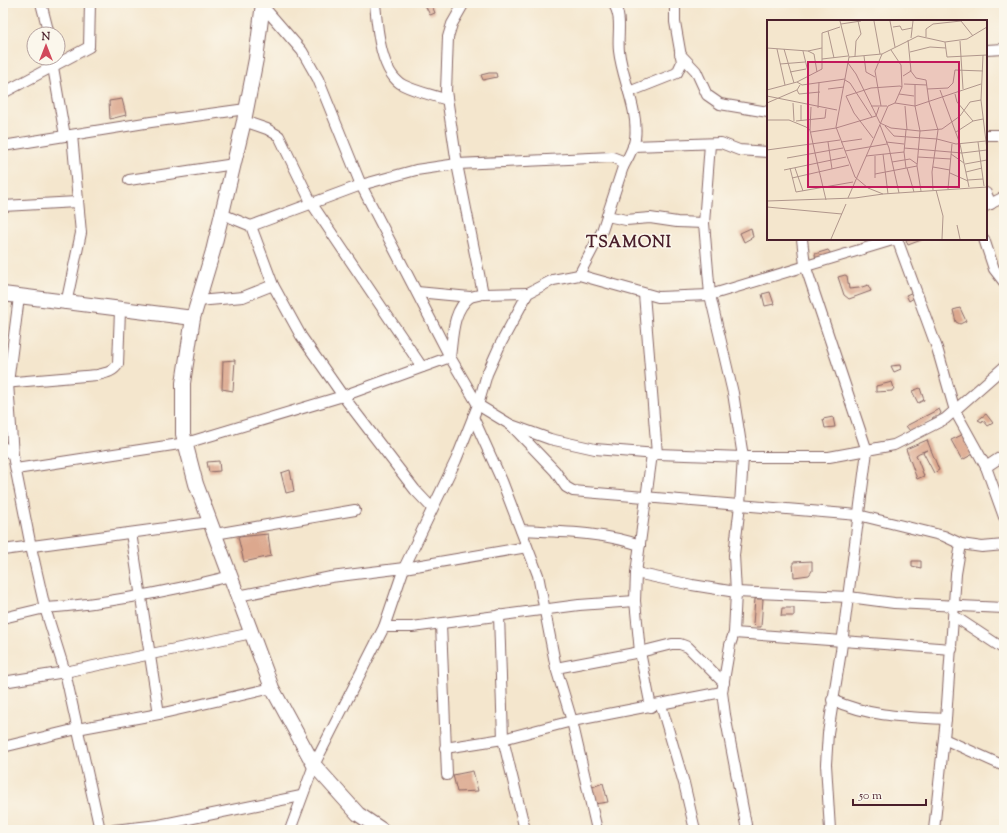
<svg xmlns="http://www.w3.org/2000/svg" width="1007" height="833" font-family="'Sorts Mill Goudy',serif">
  <rect width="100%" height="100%" fill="#fbf7ec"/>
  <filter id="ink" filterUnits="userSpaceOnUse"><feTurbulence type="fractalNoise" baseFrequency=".025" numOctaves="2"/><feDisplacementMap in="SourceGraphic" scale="8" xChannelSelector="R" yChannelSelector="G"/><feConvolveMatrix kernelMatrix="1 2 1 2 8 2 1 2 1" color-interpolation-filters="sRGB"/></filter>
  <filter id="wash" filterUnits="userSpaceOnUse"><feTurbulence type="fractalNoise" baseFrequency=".012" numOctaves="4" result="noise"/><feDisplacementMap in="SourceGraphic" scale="16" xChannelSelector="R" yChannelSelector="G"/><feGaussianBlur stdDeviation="0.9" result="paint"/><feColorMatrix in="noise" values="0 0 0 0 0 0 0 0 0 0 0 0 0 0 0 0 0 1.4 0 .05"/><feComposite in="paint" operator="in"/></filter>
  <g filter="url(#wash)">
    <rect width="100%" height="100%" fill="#f4e6cd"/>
    <g id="blocks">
      <g fill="#dca88e">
        <path d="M424,3H431L435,13L430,15Z"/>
        <path d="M489,73H496L497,77L483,80L481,75Z"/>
        <path d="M122,99L126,115L110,119L109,101Z"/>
        <path d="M751,228L753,237L744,242L740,233Z"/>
        <path d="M908,239H920L921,240L908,245L906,240Z"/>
        <path d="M828,250L831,254L816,260L815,254Z"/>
        <path d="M845,275L847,276L849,289L859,288L868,285L871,291L849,299L844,295L838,277Z"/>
        <path d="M770,292L774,304L765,306L762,294Z"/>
        <path d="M913,292L917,296L909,301L906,295Z"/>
        <path d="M960,308L966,321L960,324L956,322L953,310Z"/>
        <path d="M235,360L233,391L222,389L223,361Z"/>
        <path d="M900,365L901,369L894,372L891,366Z"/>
        <path d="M892,382L894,388L892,391L876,392V386Z"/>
        <path d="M920,388L924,400L918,403L912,391Z"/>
        <path d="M939,409L941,413L938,417H933L932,420L910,431L906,426Z"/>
        <path d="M986,414L993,423L988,426L983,420L982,422L978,420Z"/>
        <path d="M833,417L835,427L825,428L823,419Z"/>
        <path d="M964,434L975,453L962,460L951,440Z"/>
        <path d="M927,440L939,470L934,473L923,452L927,450L919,453L916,455L924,476L917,479L906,449Z"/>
        <path d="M219,461L220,471L209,472L207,462Z"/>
        <path d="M290,470L294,491L286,493L281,473Z"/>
        <path d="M268,534L271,556L244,562L238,537Z"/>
        <path d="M812,561V571L809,575L794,577L793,562Z"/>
        <path d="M912,561H921V568L912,566Z"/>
        <path d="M755,599H763L761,627H756L753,624Z"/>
        <path d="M782,608H794V616H781Z"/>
        <path d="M473,771L478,791L457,792L453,775Z"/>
        <path d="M603,783L608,802L594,804L590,788Z"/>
      </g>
    </g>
  </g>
  <g filter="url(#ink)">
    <use href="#blocks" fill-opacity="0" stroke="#866564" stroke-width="1"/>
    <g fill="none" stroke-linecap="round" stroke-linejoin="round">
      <g stroke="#866564" stroke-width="12">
        <g id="street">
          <path d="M41,3L49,34"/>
          <path d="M375,3C377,26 380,73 403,85C417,92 433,95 447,100"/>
          <path d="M464,3L452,24L448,37L446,91L457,164L483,294"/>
          <path d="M613,3C623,17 617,35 619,51C622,79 639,110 635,139C634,148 628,158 623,167"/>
          <path d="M263,6L302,51L318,79L361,185L450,357L478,405L511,425L550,439L595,449L657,454L743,457H829L894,445L945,419L1004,367"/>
          <path d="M986,50L1004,49"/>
          <path d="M680,54L696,71L707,95L720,104L768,112"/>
          <path d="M53,67L65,136"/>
          <path d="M629,92L677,73L682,62L675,22V3"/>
          <path d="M3,93L89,47L90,3"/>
          <path d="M244,121L267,129L279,136L312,204L422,367"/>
          <path d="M986,135H1004"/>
          <path d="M710,144L704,223L710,295L733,393L743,457L740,505L734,555L736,592L734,633L730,645L722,692L725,715L747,830"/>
          <path d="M3,146L151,122L246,109"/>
          <path d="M633,146L721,143L739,150L768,152"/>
          <path d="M129,180L234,164"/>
          <path d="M986,193L991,204"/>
          <path d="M3,206L77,202"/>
          <path d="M986,206L1004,197"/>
          <path d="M222,214L251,226L273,285L301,336L343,396L415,490L432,508"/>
          <path d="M607,216L626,220L650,218L677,222L704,223"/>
          <path d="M251,226L361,185L416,170L457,164L612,157L620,160L623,167L602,231L579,275"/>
          <path d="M802,239L805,265L867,451L841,651L828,733L826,764L830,830"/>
          <path d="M897,239L937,348L955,411L986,467L1004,517"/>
          <path d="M984,239L994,269L1004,282"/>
          <path d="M417,292L470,297L483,294L528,293"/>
          <path d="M644,294L657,454"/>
          <path d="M198,301L243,297L273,285"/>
          <path d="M66,304L81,233L72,135"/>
          <path d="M3,383L97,375C106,373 113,372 118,364L120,310"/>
          <path d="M473,417L502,481L538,575L556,668L572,721L597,830"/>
          <path d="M511,425L555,471L566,487L573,491L858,515L944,536L961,544L982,547L1004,545"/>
          <path d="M3,447L13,456L31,547L45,608C108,604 170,591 231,576"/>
          <path d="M13,456L8,383L19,297"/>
          <path d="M986,467L1004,455"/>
          <path d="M16,469L186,443L343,396L450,357C453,336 452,311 470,297"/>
          <path d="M521,530C561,532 602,532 640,545"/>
          <path d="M131,533L159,714"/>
          <path d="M215,534L355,510"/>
          <path d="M3,550L210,522"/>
          <path d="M636,573L692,585L736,592L849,597L894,603L1004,608"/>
          <path d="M238,596L331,577L404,568L527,547"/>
          <path d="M499,615L503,739L525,830"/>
          <path d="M954,616L1004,649"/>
          <path d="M3,618L45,608L65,672L100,830"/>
          <path d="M441,624L447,775"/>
          <path d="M384,627H412L579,605L635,601"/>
          <path d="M734,633L952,649"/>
          <path d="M556,668L640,652L672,644H680L688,647L724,683"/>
          <path d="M3,682L65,672L252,633"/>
          <path d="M832,700C871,717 905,717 946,719"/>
          <path d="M661,705L684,783L695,830"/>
          <path d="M651,707L640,652L635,601L636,573L652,454"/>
          <path d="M944,739L1004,766"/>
          <path d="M3,747L77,729L159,714L272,688"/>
          <path d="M445,748L503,739L572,721L722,692"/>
          <path d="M114,830L159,825L301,796"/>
          <path d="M290,830L314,765L384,627L404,568L456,460L478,405L487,374L500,345L528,293L553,280L579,275L658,297L710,295L896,239"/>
          <path d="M934,830L946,719L956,574L961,544"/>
        </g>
      </g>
      <g stroke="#866564" stroke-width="16">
        <g id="secondary">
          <path d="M263,3L256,59L244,121L213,251L193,318L183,383V434L196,484L272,688L314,765L358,814L382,830"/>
          <path d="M3,294L193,318"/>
        </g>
      </g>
      <use href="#street" stroke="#fff" stroke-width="10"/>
      <use href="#secondary" stroke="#fff" stroke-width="14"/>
    </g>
  </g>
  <g text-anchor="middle" stroke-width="3" stroke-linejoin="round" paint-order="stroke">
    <g font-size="16" font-weight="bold" letter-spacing="1" fill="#4a1f2b" stroke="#fbf7ec">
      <text x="629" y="247">TSAMONI</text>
    </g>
  </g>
  <g transform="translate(767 20)">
    <rect width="220" height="220" fill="#f4e6cd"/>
    <path fill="none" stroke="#b0968c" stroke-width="1" d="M73,1L82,37L69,107L88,157L101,168L116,174L220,167M107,1L113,34M123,1L128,27M74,4L94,1M126,7L133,6L135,10L145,8M61,11L67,38M159,17V9L166,4L194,1L206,16M144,18L146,1M193,21L196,69M178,22L180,37L220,35M0,28L41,31L55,28M10,29L18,65M17,29L27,63M124,30L134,45L135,67M36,31L42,56M41,31L47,34L50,52M143,32L163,27L179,28M216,35L214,80L220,130M88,36L89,21L94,14L91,1M97,36L99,52L108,57M82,37L115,34L151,16L178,22L200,19L220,7M55,39L81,36M81,43L89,54L113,103L124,108L153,111L175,109L193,96L203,82L214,80M13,44L38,42M143,50L149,58L159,60L162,82L171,110L165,152L166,170M23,52L39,49M136,56L144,51L141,20M78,60L83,63L105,97M30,62L35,65L78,59M137,64L160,65M148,64V86L153,111L150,146L154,171M61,69L77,67M160,69L181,68L186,63L188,50L216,51M0,70L30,62L55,49V13L73,7M30,70L32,74L53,72M173,70L193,124L202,167M132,74L147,76M188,74L190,82L206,101M0,76L70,90M79,76L104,68L133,66L135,67L128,83M79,76L87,93L106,118M0,83L30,70L33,65M26,83L27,101M34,85V100M104,86H120M114,86L108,51L115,34M138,86L140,110M51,88L52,62M0,100H22L39,107L43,110L48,133L76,128M29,101L58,98L59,89M113,105L122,128L132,173M118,106L127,116L170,119L189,124L219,121M43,110L44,87M44,112L69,108L109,96L112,87M189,112L206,101L216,99M61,122L65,149M74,122L95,119M119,122L137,124M211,122L217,166M137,128L195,133L220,130M0,130L73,120M78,131L120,124M116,134L121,174M184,134L197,143M99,136L137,132M108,136V158M151,137L184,139M20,138L48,133L59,180M125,142L143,139L150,144M198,144L220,140M166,147L183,150M23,148L29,172L86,162M28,148L36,171M139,148L137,132L139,110M140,148L147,172M17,150L79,137M199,152L215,148M183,153L201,161M108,154L150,146M25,158L82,145M201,160L216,159M181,169L185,124M169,170L176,196L175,219M81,178L121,86L128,83L148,86L214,64M0,181L88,178L116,174M0,187L75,194M190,205L193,219M64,219L79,184"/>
    <path fill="#c2185b" fill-opacity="0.15" stroke="#c2185b" stroke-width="2" d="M41,42H192V167H41Z"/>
    <rect width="220" height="220" fill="none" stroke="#4a1f2b" stroke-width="2"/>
  </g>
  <rect width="1007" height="833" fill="none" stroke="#fbf7ec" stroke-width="16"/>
  <g transform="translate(46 46)"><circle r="19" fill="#fbf7ec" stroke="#b4a19f"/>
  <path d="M0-3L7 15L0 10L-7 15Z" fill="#d1495b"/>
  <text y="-6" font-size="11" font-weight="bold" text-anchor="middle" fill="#4a1f2b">N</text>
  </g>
  <path d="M853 799v6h73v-6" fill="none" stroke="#4a1f2b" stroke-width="2"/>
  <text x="859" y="799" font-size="12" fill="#4a1f2b" stroke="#fbf7ec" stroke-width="3" paint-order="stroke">50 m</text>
</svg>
